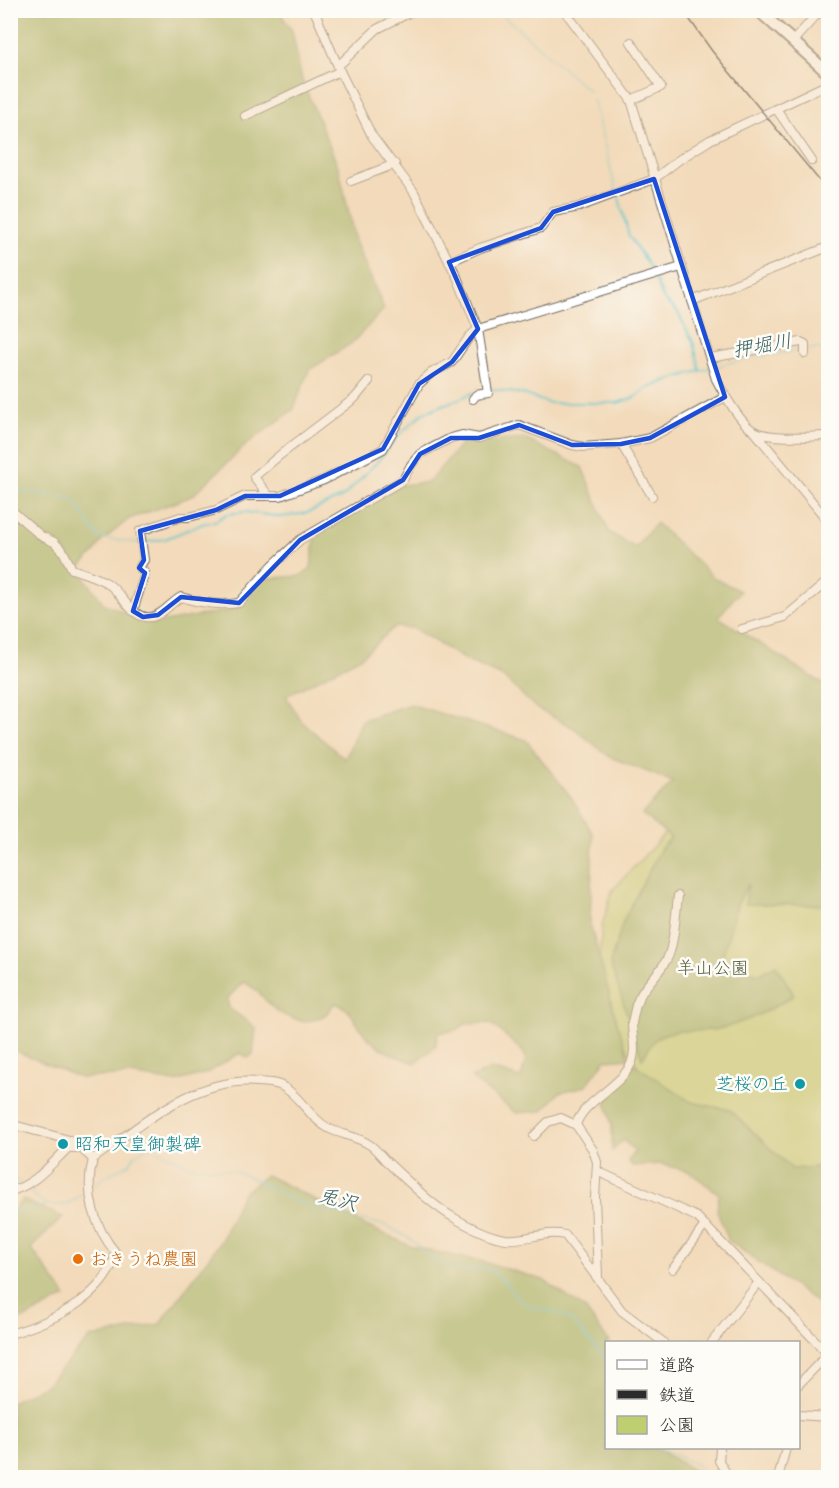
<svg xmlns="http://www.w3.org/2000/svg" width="839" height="1488" font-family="Sriracha,'Klee One',sans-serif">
  <rect width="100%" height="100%" fill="#fdfcf7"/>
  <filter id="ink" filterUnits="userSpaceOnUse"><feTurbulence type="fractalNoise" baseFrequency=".0167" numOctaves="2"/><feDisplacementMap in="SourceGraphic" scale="12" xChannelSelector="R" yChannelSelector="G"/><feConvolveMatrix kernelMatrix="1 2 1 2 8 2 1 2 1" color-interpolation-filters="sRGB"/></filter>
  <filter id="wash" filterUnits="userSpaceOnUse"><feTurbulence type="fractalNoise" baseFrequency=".008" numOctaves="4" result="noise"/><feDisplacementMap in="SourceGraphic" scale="24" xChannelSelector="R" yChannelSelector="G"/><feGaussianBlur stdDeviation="1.35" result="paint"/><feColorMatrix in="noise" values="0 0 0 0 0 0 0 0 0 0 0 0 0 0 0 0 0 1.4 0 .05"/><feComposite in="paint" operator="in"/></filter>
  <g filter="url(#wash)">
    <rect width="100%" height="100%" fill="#f2daba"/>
    <path fill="#becf72" stroke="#747d4e" stroke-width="1.5" d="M672,826L828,886V1202L639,1068L608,1017L597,978L602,926L612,891Z"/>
    <g fill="#96b264" stroke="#606e48" stroke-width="1.5">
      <path d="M10,11H279L292,31L302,80L339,169L355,241L384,309L352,343L309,370L293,410L248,443L192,496L129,519L101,542L95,552L78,569L104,604L153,624L231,610L257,579L300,576L311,568L316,530L401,485L429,482L462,443L525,439L582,467L609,532L635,548L656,523L714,578L740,591L718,617L828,687V905L745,904L748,884L737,905L720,965L760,974L776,965L794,995C770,1010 746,1023 718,1029C699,1033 676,1027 658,1037C652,1041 647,1052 642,1059L610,963L624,919L661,848L671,838L642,814L673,782L610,757L574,728L537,709L502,676L465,660L413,628L394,627L361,657L286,696L301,721L345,759L362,720L410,704L526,740L571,797L593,834L590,924L616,1019L629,1058L605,1060L586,1086L560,1092L542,1111L516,1113L471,1078L491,1069L521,1078L526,1059L524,1053L498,1029L489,1023L466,1024L456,1030L438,1033L435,1047L415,1063C395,1056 377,1050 363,1032C352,1019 353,1009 335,1003C332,1006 329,1011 326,1014C309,1027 286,1019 272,1007C262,997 257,988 243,982L227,999L229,1008L256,1028L253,1054L248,1058L240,1053L207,1073L175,1082L130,1075L80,1078L11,1049Z"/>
      <path d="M634,1064L691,1102L730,1110L792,1169L828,1166V1310L729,1241L717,1211L719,1194L688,1171L661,1164L632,1166L628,1161L635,1151L623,1140L612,1151V1126L606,1102Z"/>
      <path d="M266,1175L366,1226L413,1247L484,1262L543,1280L585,1309L609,1342H606V1448H656L705,1477H11V1402L46,1385L90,1338L160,1324L221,1241L242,1194Z"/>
      <path d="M23,1200L63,1217L31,1248L66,1297L23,1319L11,1321V1212Z"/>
    </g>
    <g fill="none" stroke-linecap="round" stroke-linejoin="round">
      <g stroke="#54c2c9" stroke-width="1.5">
        <path d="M501,10L506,18L589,91"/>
        <path d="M593,100L616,190"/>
        <path d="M619,198L629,236L652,271"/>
        <path d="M655,279L664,300L677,311L693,342L700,370"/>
        <path d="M808,349H828"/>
        <path d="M714,367L749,358L801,350"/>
        <path d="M490,389L523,394L548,403H617L636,397L644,390L668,380L710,368"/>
        <path d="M10,489C31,494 52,494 73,499L99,538L140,543"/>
        <path d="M145,542L165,539L202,524L215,521L227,514L245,512L282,517L307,513L344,496L377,462L396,438L423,413L473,393"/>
        <path d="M10,1175L21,1185"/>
        <path d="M94,1186L107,1175L129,1164L135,1155L143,1149L153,1148L191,1166L232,1170L258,1181L286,1197L309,1206L387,1226L410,1239L431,1258L444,1266L467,1270L481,1268L491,1270L502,1279L518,1299L526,1305L560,1314L573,1322L606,1359"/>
        <path d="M24,1188L47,1205"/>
        <path d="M10,1213L47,1205H65L88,1191"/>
        <path d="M659,1448L697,1465L711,1478"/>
      </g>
    </g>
  </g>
  <g filter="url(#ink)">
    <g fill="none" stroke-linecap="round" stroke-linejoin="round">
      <g stroke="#71685d" stroke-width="10">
        <g id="street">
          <path d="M314,10L340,71L372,136L414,192L457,277L478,329L488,393L476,395L473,399"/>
          <path d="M564,10L631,100L716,379C723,393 741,424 754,431C772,440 808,436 828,436"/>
          <path d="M793,41L821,10"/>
          <path d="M631,42L661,87L631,100"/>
          <path d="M338,66L377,29L415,10"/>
          <path d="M777,110L812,161"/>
          <path d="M245,116L340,71"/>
          <path d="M351,181L395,164"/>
          <path d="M449,262L480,248L541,228L553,212L579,207L654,179L680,159L710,140L828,84"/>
          <path d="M692,301L828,247"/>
          <path d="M710,358L801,342L805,344V354"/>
          <path d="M754,431L828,521"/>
          <path d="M621,444L652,496"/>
          <path d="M269,496L254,477L280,455L355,398L369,381"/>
          <path d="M10,509L41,536L54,542L63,551L72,569C84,573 97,577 107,583C123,593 133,624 155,616C164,613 172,602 181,597C199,603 220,606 239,603L272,566L300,540L403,480L411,465L420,454L451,438L462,435L479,438L519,425L572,445L583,447L621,444L650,438L725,397"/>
          <path d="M133,611L145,573L139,568L144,560L140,531L180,517H189L216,510L245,496H280L324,480L383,449L419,384L431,373L452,362L469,337L478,329L681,267"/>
          <path d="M742,629L785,617L828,581"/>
          <path d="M10,1124L73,1141L93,1159"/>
          <path d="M576,1125C583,1101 619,1088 631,1064C637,1051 632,1036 632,1023C633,1017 635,1010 636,1005C642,986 658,976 667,959C674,947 676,912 678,896"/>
          <path d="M534,1136L548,1122L561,1118L576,1125L593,1150L597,1162L595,1198L598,1277"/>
          <path d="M597,1171L697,1217L828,1354L798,1385"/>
          <path d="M10,1191C34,1186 51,1164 68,1148H82"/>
          <path d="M673,1269L705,1225"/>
          <path d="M10,1334C51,1322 105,1298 116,1253C94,1227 84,1192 93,1159C142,1125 195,1076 258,1082C267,1083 277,1082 285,1088C301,1098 310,1118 328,1128C341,1135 357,1136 370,1145C376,1149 381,1156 386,1161C408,1181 430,1204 456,1219C470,1227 490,1237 506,1239C526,1241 545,1230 565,1235L622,1311L663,1342"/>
          <path d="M712,1342L759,1282"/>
          <path d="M798,1415L828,1417"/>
          <path d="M720,1448L719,1461L729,1478"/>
          <path d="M778,1478L786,1448"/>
        </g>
      </g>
      <g stroke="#71685d" stroke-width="14">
        <path id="secondary" d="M758,10L828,73"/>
      </g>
      <use href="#street" stroke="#fff" stroke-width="8"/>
      <use href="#secondary" stroke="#fff" stroke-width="10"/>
      <path stroke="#2b2b2b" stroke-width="1.5" d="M683,10L712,51L828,191"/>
    </g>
  </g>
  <path d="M0 0H839V1488H0ZM654,179L725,397L650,438L621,444L572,445L519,425L479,438H451L420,454L403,480L300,540L239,603L181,597L158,615L143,617L133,611L145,573L139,568L144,560L140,531L216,510L245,496H280L383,449L419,384L452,362L478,329L449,262L541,228L553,212Z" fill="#f2daba" fill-opacity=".55" fill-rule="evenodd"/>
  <path fill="none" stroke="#1d4ed8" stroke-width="4.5" stroke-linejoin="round" d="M654,179L725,397L650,438L621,444L572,445L519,425L479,438H451L420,454L403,480L300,540L239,603L181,597L158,615L143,617L133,611L145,573L139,568L144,560L140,531L216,510L245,496H280L383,449L419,384L452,362L478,329L449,262L541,228L553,212Z"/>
  <g fill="#0f9aa8" stroke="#fdfcf7" stroke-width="2">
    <circle cx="800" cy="1084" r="6"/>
    <circle cx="63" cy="1144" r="6"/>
  </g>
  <circle fill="#e8710a" stroke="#fdfcf7" stroke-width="2" cx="78" cy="1259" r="6"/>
  <g text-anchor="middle" stroke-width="5" stroke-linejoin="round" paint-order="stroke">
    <g font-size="18" fill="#575c40" stroke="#fdfcf7">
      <text x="713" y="974">羊山公園</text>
    </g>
    <g font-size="18" fill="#0d838f" stroke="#fdfcf7" text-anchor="end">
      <text x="788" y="1090">芝桜の丘</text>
      <text x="75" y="1150" text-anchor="start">昭和天皇御製碑</text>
    </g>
    <g font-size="18" fill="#c56008" stroke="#fdfcf7" text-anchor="start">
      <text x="90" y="1265">おきうね農園</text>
    </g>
    <g font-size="20" font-style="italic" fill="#396062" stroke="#fdfcf7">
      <text transform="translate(762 345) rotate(-10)" y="7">押堀川</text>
      <text transform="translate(338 1199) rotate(15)" y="7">兎沢</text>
    </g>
  </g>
  <rect width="839" height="1488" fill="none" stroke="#fdfcf7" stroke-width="36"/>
  <rect x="605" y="1341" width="195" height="108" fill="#fdfcf7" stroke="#a9a8a5" stroke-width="1.5"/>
  <rect x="617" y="1360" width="30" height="9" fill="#ffffff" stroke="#a9a8a5" stroke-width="1.5"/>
  <text x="659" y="1371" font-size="18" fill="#2b2b2b">道路</text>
  <rect x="617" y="1390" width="30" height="9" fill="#2b2b2b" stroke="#a9a8a5" stroke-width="1.5"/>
  <text x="659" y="1401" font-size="18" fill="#2b2b2b">鉄道</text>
  <rect x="617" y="1416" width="30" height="18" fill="#becf72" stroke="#a9a8a5" stroke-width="1.5"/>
  <text x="659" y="1431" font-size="18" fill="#2b2b2b">公園</text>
</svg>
